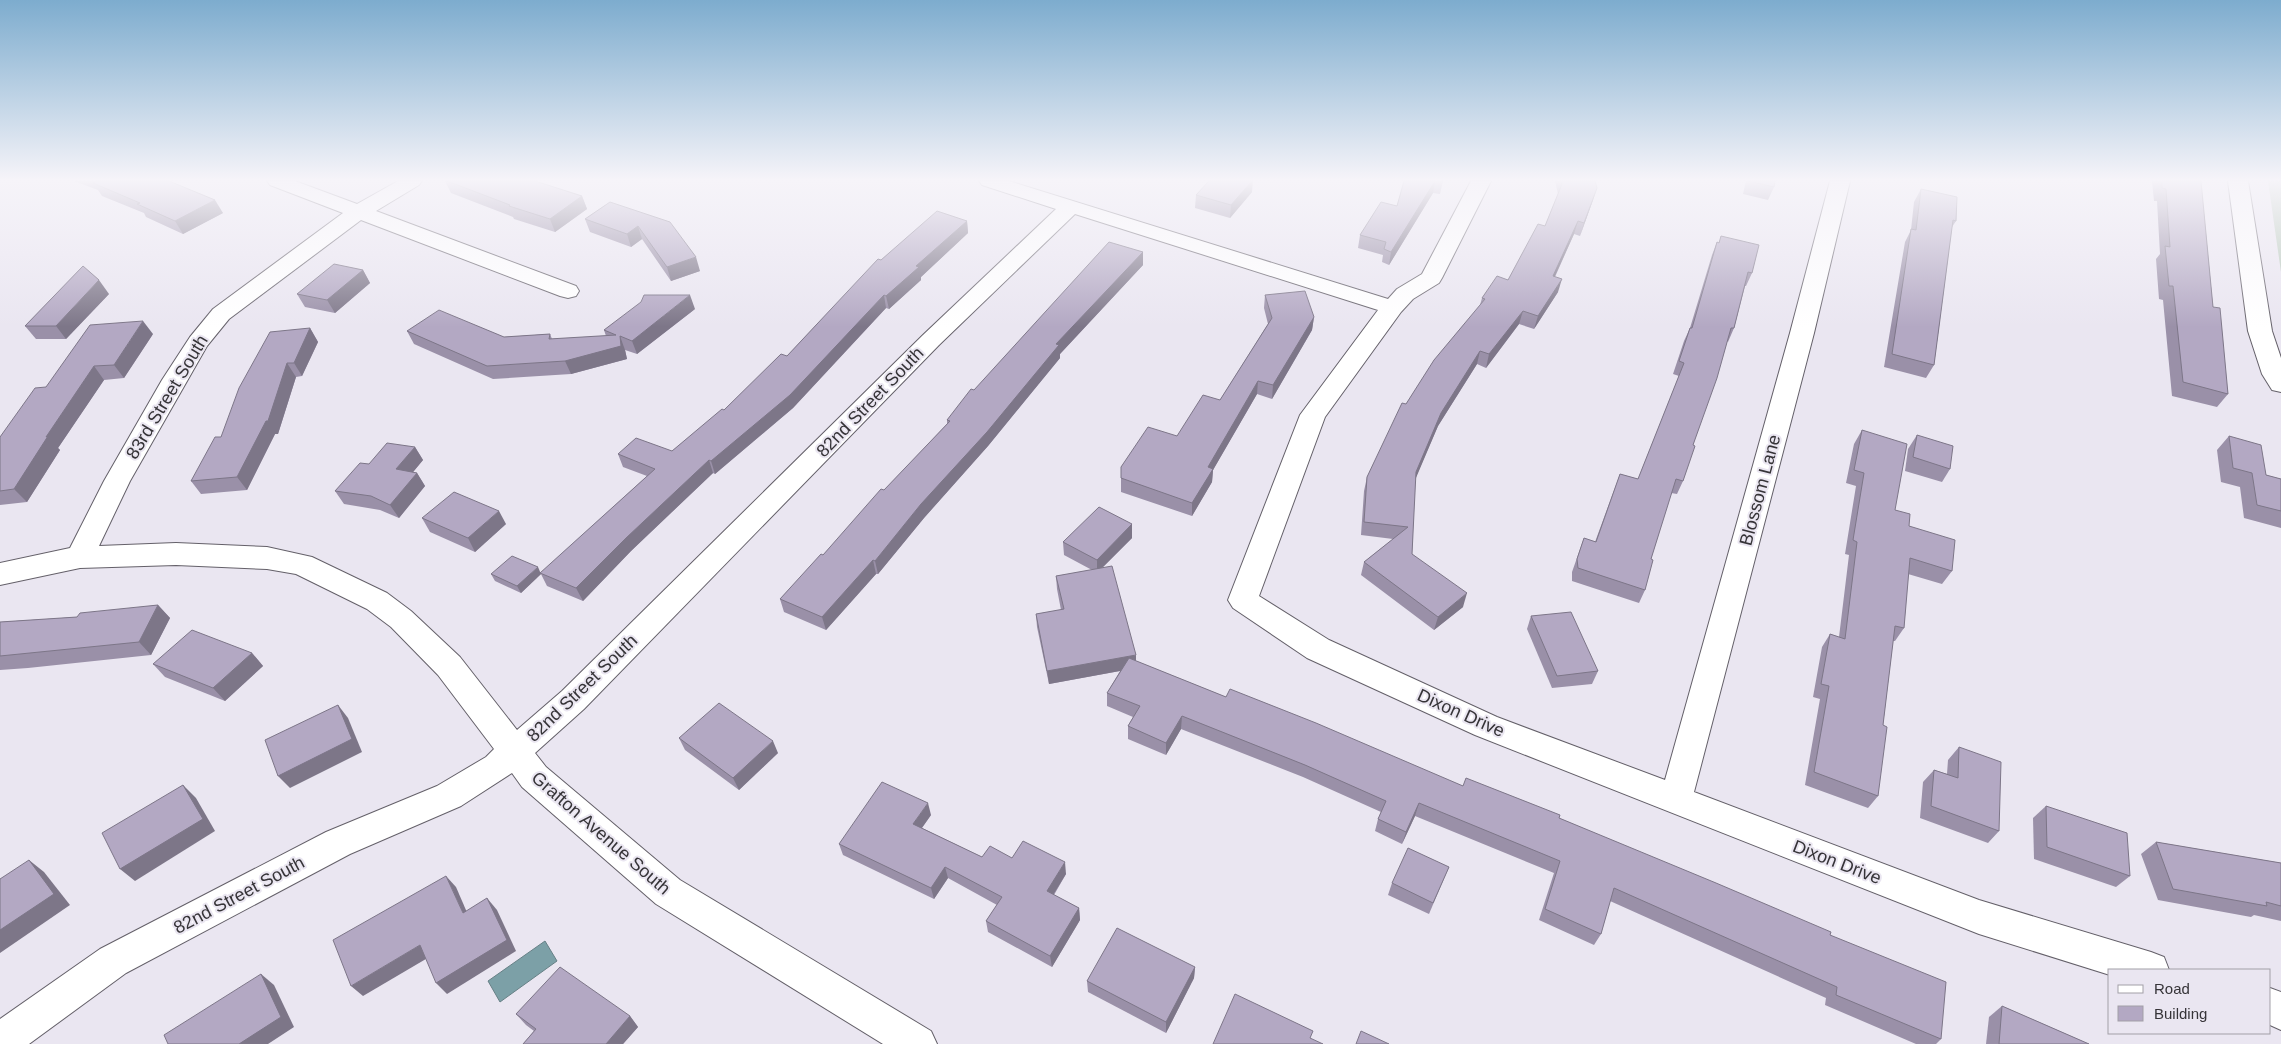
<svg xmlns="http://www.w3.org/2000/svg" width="2281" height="1044" font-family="Helvetica,sans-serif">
  <rect width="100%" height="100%" fill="#eae6f1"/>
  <path fill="#b9cabc" d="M2268,181H2281V272Z"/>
  <path fill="#7ca0a7" stroke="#678086" d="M545,941L557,961L500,1002L488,981Z"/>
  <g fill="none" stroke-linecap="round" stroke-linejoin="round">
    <g stroke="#646069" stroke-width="2">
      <g id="minor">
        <path d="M267,181H295L357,204L398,181H422L419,185L376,211L576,286L579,291L576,296L568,298L560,296L361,220L229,319L207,346L130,481L99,546L176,543L267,547L312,557L387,593L411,611L460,657L517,730L562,691L923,335L1056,209L982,185L979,181H1009L1388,299L1397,289L1422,274L1471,181H1491L1442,278L1439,283L1413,299L1401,312L1325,417L1259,596L1329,640L1497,717L1665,780L1790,333L1830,181H1850L1814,333L1694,792L1979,900L2151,952L2164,957L2169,970H2110V975L1979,934L1475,735L1307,658L1233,608L1228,600L1300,415L1378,310L1075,214L939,345L584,709L535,753L546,767L680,880L931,1031L937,1044H883L656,904L522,787L512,773L461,806L350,854L126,973L29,1044H0V1019L100,949L326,832L437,786L486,757L494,749L438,675L391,627L367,609L296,574L267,569L176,565L80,568L0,585V563L70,548L104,481L162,380L190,337L213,309L343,213L270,185Z"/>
        <path d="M2228,181H2248L2272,331L2281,358V392L2272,390L2262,374L2248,331Z"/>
        <path d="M2270,988L2281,992V1030L2270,1025Z"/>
      </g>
    </g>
    <use href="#minor" fill="#fff" fill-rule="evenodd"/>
  </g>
  <g fill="#9a90a8">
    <path d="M74,181H169L223,213L183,234L146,217L144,213L102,196L98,190Z"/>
    <path d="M445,181H535L582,196L587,209L555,232L514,219L513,217L451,193Z"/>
    <path d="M1404,181H1443L1440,194L1433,193L1389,265L1382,262L1383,255L1358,248L1360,235L1397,206Z"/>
    <path d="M1555,181H1595L1593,200L1580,236L1574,234L1555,277L1558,292L1534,329L1519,324L1486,368L1477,364L1438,426L1415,479L1412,554L1463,607L1434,630L1361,575L1364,562L1393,539L1361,535L1364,491L1367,477L1406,404L1480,305L1482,298L1508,280L1545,226L1558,194Z"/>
    <path d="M1746,181H1775L1774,187L1768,200L1743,194Z"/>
    <path d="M2152,181H2201L2213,307L2228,394L2217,407L2172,396L2163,300L2159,299L2156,259L2160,254L2157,201H2154Z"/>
    <path d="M1921,189L1956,221L1952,227L1934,365L1926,378L1884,367L1905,242L1911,230L1914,202Z"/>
    <path d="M1252,192L1230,218L1195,208L1196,195Z"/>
    <path d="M610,202L700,271L671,281L642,239L631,247L590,232L585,219Z"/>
    <path d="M967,221L968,233L921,277V280L889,309L886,308L793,408L715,474L713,473L631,551L583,601L547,586L541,574L521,593L495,581L491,574L541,573L647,476L623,467L618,454L672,451L724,410L787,356L881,260Z"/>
    <path d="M1721,236L1752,273L1746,286H1745L1734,328L1728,342L1727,341L1693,445L1683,481L1677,494L1671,493L1651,559L1645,590L1639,603L1572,581V572L1584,538L1595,542L1620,474L1638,479L1679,376L1673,374L1684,341L1690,328L1712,255L1717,242L1719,243Z"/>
    <path d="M1143,252V265L1060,354V358L988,446L924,518L878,574H876L826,630L784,612L780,599L823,555L947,424V420L974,390Z"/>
    <path d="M363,270L370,283L335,313L305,307L297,294Z"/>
    <path d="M109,294L66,339H36L25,326Z"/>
    <path d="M1265,295L1314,317L1312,330L1272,399L1257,394L1213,470L1212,482L1192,516L1121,492V467L1177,436L1220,400L1268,324L1264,308Z"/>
    <path d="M695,309L637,354L625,350L627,359L571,374L493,379L414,344L407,331L504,337L550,334L552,339L606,336L604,330Z"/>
    <path d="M310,328L318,342L302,376L296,377L278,434H275L247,490L201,494L191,481L221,437Z"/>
    <path d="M153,334L124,378L104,380L58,448L60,450L27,502L0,505V437L46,387Z"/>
    <path d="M1862,430L1895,510L1909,526L1952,571L1942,584L1908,574L1904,628L1895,641H1893L1883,725L1878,796L1868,808L1805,785L1820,699L1813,697L1822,647L1830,634L1839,637L1849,555L1845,554L1856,486L1846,483L1854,444Z"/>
    <path d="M1917,435L1950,469L1942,482L1905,471L1908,449Z"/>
    <path d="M2229,436L2266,475L2281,479V528L2244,518L2240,487L2221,482L2217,450Z"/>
    <path d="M415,447L423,460L413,472L417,473L425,486L399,518L380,510L344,504L335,491L369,464Z"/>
    <path d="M422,518L506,524L475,552L430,532Z"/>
    <path d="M1132,524V538L1102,568L1136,661L1226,697L1463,786L1559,818L1830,935L1941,1039L1936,1044H1916L1825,1005L1826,998L1610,901L1601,934L1594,945L1539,920L1554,873L1415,816L1402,844L1375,831L1378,819L1381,812L1303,777L1181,729L1166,755L1128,739V726L1133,717L1107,706V693L1120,671L1049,684L1037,627L1036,614L1061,610L1057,589L1056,576L1092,570L1064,555L1063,542Z"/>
    <path d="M158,605L170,618L151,655L28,668L0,670V622L77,617Z"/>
    <path d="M1531,616L1598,671L1592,684L1552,688L1527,629Z"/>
    <path d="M252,653L263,666L225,701L165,677L153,664Z"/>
    <path d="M679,738L778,753L739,790L685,750Z"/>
    <path d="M1959,747L1999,831L1988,843L1920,818L1923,782L1934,770L1947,774L1948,760Z"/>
    <path d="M2046,806L2130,876L2116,887L2034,859L2033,818Z"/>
    <path d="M931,815L922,828L982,857L1012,858L1066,874L1054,895L1079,908L1080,920L1052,967L988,932L986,921L997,905L948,878L934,899L843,855L839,844Z"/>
    <path d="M2156,842L2281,863V921L2254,915L2251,917L2158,900L2141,854Z"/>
    <path d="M1449,867L1429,914L1388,895L1392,883Z"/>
    <path d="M1195,967L1194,978L1166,1033L1088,992L1087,981Z"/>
    <path d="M2002,1006L2089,1044H1986L1989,1017Z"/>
    <path d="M516,1014L630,1016L638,1027L623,1044H523L534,1031L526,1025Z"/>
  </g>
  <g fill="#7d7688">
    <path d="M1252,181H1253L1252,192L1230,218L1231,205Z"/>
    <path d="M1435,181L1433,193L1389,265L1391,252Z"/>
    <path d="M1597,188L1593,200L1580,236L1584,223Z"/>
    <path d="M582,196L587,209L555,232L550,219Z"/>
    <path d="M215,200L223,213L183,234L175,221Z"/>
    <path d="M967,221L968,233L921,277V280L889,309L886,296L916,266Z"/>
    <path d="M1578,221L1574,234L1549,289L1553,276Z"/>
    <path d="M638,226L642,239L631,247L627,234Z"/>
    <path d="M1143,252V265L1060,354V358L988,446L924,518L878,574L875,561L921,504L1056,344Z"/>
    <path d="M696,257L700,271L671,281L667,267Z"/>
    <path d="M363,270L370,283L335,313L327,300Z"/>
    <path d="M1562,279L1558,292L1534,329L1538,316Z"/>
    <path d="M99,280L109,294L66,339L56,326Z"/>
    <path d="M690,295L695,309L637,354L632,341Z"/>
    <path d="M884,295L886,308L793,408L715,474L711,461Z"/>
    <path d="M1523,311L1519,324L1486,368L1489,354Z"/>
    <path d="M1314,317L1312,330L1272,399L1273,385Z"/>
    <path d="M143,321L153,334L124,378L114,365Z"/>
    <path d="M310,328L318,342L302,376L294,363Z"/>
    <path d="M620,336L625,350L627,359L571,374L565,361Z"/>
    <path d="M1480,351L1477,364L1438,426L1413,485L1416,472L1441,413Z"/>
    <path d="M287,363L296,377L278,434H275L247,490L237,477Z"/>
    <path d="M94,366L104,380L58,448L60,450L27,502L14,489L46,437Z"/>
    <path d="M1258,381L1257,394L1213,470L1212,482L1192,516V503L1208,467Z"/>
    <path d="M415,447L423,460L404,483L396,469Z"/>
    <path d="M709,460L713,473L631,551L583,601L576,588L626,538Z"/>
    <path d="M417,473L425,486L399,518L390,505Z"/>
    <path d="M499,511L506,524L475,552L468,538Z"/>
    <path d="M1132,524V538L1097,573V560Z"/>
    <path d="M873,560L876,574L826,630L822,617Z"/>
    <path d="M538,567L541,574L521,593L517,586Z"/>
    <path d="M1467,593L1463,607L1434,630L1438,617Z"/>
    <path d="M158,605L170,618L151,655L139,642Z"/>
    <path d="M252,653L263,666L225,701L213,688Z"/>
    <path d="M1136,655V668L1049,684L1047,671Z"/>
    <path d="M338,705L348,718L362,752L290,788L278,776Z"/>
    <path d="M1182,716L1181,729L1166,755V743Z"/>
    <path d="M773,741L778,753L739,790L733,778Z"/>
    <path d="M183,785L196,798L215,831L135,881L120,869Z"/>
    <path d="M928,803L931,815L916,836L913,824Z"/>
    <path d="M1419,803L1415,816L1402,844L1406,832Z"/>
    <path d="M29,860L44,872L70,905L0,953V930Z"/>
    <path d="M1065,862L1066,874L1048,903L1047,891Z"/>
    <path d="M945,867L948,878L934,899L931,888Z"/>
    <path d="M446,876L456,887L472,924L463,913Z"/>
    <path d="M487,898L497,910L516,951L447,994L436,983Z"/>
    <path d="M1079,908L1080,920L1052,967L1050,956Z"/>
    <path d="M420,945L431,956L363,996L351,986Z"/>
    <path d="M1195,967L1194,978L1166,1033V1022Z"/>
    <path d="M261,974L274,985L294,1027L268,1044H239Z"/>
    <path d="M630,1016L638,1027L623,1044H606Z"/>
  </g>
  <g fill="#b3a8c3" stroke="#7d7688">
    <path d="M97,181H169L215,200L175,221L137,204L140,203L93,183Z"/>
    <path d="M447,181H535L582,196L550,219L509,206L510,205Z"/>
    <path d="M1209,181H1252L1231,205L1196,195Z"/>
    <path d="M1404,181H1435L1391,252L1384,249L1386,242L1360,235L1381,202L1397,206Z"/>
    <path d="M1562,181H1595L1597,188L1584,223L1578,221L1553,276L1562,279L1538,316L1523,311L1489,354L1480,351L1441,413L1416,472L1412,554L1467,593L1438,617L1364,562L1408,527L1364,522L1367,477L1402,403L1406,404L1434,360L1485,299L1482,298L1497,276L1508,280L1538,224L1545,226L1562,184Z"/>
    <path d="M1749,181H1775L1774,187Z"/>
    <path d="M2162,181H2201L2213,307L2220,308L2228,394L2183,382L2173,286H2169L2165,246L2170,247L2166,189L2162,188Z"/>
    <path d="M1921,189L1957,197L1956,221L1953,220L1934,365L1892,354L1911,229L1916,230Z"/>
    <path d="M610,202L670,222L696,257L667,267L638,226L627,234L585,219Z"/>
    <path d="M937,211L967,221L916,266L919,267L886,296L884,295L790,395L711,461L709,460L626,538L576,588L540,573L655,469L618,454L636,438L672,451L722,409L724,410L781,354L787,356L878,259L881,260Z"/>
    <path d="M1721,236L1759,245L1752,273L1748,272L1734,328H1731L1717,378L1693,445L1695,446L1683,481L1676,479L1651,559L1653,560L1645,590L1578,568L1577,559L1584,538L1596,542L1620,474L1638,479L1684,363L1679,361L1690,328H1692L1717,242L1719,243Z"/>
    <path d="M1109,242L1143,252L1056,344L1059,345L987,432L921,504L875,561L873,560L822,617L780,599L821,554L823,555L881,489L884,490L950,421L947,420L971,389L974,390Z"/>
    <path d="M334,264L363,270L327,300L297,294Z"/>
    <path d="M83,266L99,280L56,326H25Z"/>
    <path d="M1305,291L1314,317L1273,385L1258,381L1208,467L1213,469L1192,503L1121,478V467L1148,427L1177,436L1203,395L1220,400L1272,318L1265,295Z"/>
    <path d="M644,295H690L632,341L620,336L621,346L565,361L487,366L407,331L439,310L504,337L550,334L549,339L616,335L604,330L641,302Z"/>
    <path d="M143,321L114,365L94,366L46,437L48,436L14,489L0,491V437L35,388L46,387L90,325Z"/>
    <path d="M310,328L294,363H287L268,421H266L237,477L191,481L215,437H221L239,388L270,332Z"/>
    <path d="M1862,430L1907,444L1895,510L1910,514L1909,526L1955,540L1952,571L1910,558L1904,628L1895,626L1883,725L1887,727L1878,796L1814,772L1829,686L1821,684L1830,634L1845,639L1857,542L1853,540L1864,473L1854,470Z"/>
    <path d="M1917,435L1953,446L1950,469L1913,457Z"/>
    <path d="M2229,436L2261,445L2266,475L2281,479V511L2257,505L2252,473L2233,468Z"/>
    <path d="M387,443L415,447L396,469L417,473L390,505L371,496L335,491L360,463L369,464Z"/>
    <path d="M454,492L499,511L468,538L422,518Z"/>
    <path d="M1099,507L1132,524L1097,560L1063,542Z"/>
    <path d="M512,556L538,567L517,586L491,574Z"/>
    <path d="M1112,566L1136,655L1047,671L1036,614L1064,609L1056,576Z"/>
    <path d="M158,605L139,642L0,656V622L77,617L80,613Z"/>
    <path d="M1571,612L1598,671L1557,676L1531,616Z"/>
    <path d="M192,630L252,653L213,688L153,664Z"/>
    <path d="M1129,658L1226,697L1230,689L1316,723L1463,786L1466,778L1560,815L1559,818L1716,883L1831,932L1830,935L1946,982L1941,1039L1836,995L1837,987L1614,888L1601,934L1545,909L1560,861L1419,803L1406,832L1378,819L1386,801L1305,765L1182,716L1166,743L1128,726L1140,706L1107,693Z"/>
    <path d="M719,703L773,741L733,778L679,738Z"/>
    <path d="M338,705L352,739L278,776L265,740Z"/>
    <path d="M1959,747L2001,762L1999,831L1931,806L1934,770L1958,778Z"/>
    <path d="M882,782L928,803L913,824L982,857L990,846L1012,858L1023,841L1065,862L1047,891L1079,908L1050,956L986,921L1002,897L945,867L931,888L839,844Z"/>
    <path d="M183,785L203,819L120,869L102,833Z"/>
    <path d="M2046,806L2127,833L2130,876L2047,847Z"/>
    <path d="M2156,842L2281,863V906L2266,902L2267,906L2173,889Z"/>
    <path d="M1408,848L1449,867L1433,903L1392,883Z"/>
    <path d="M29,860L54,894L0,930V879Z"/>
    <path d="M446,876L463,913L487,898L507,940L436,983L420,945L351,986L333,940Z"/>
    <path d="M1117,928L1195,967L1166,1022L1087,981Z"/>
    <path d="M560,967L630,1016L606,1044H523L536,1029L516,1014Z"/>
    <path d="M261,974L281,1017L239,1044H168L164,1035Z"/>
    <path d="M1235,994L1313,1031L1310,1038L1323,1044H1213Z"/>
    <path d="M2002,1006L2089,1044H1999Z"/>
    <path d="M1361,1031L1389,1044H1356Z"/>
  </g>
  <linearGradient id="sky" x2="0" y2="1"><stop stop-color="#7dacce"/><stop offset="0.55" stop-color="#f6f4f9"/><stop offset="1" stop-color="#f6f4f9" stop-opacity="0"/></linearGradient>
  <rect width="2281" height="327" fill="url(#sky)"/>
  <g text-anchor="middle" stroke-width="4" stroke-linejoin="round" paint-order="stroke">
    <g font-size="18" fill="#363438" stroke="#eae6f1">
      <text transform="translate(167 397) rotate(-59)" y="6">83rd Street South</text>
      <text transform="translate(870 402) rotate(-46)" y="6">82nd Street South</text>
      <text transform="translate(1760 490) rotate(-75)" y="6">Blossom Lane</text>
      <text transform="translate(582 688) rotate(-44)" y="6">82nd Street South</text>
      <text transform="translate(1461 713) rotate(24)" y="6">Dixon Drive</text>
      <text transform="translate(601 833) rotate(41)" y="6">Grafton Avenue South</text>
      <text transform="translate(1837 862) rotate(21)" y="6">Dixon Drive</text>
      <text transform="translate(239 895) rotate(-28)" y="6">82nd Street South</text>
    </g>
  </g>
  <rect x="2108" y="969" width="162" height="65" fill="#eae6f1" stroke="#a29fa7"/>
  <rect x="2118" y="985" width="25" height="8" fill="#ffffff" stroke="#a29fa7"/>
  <text x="2154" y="994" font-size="15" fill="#363438">Road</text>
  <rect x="2118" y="1006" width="25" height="15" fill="#b3a8c3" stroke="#a29fa7"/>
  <text x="2154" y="1019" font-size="15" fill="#363438">Building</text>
</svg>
